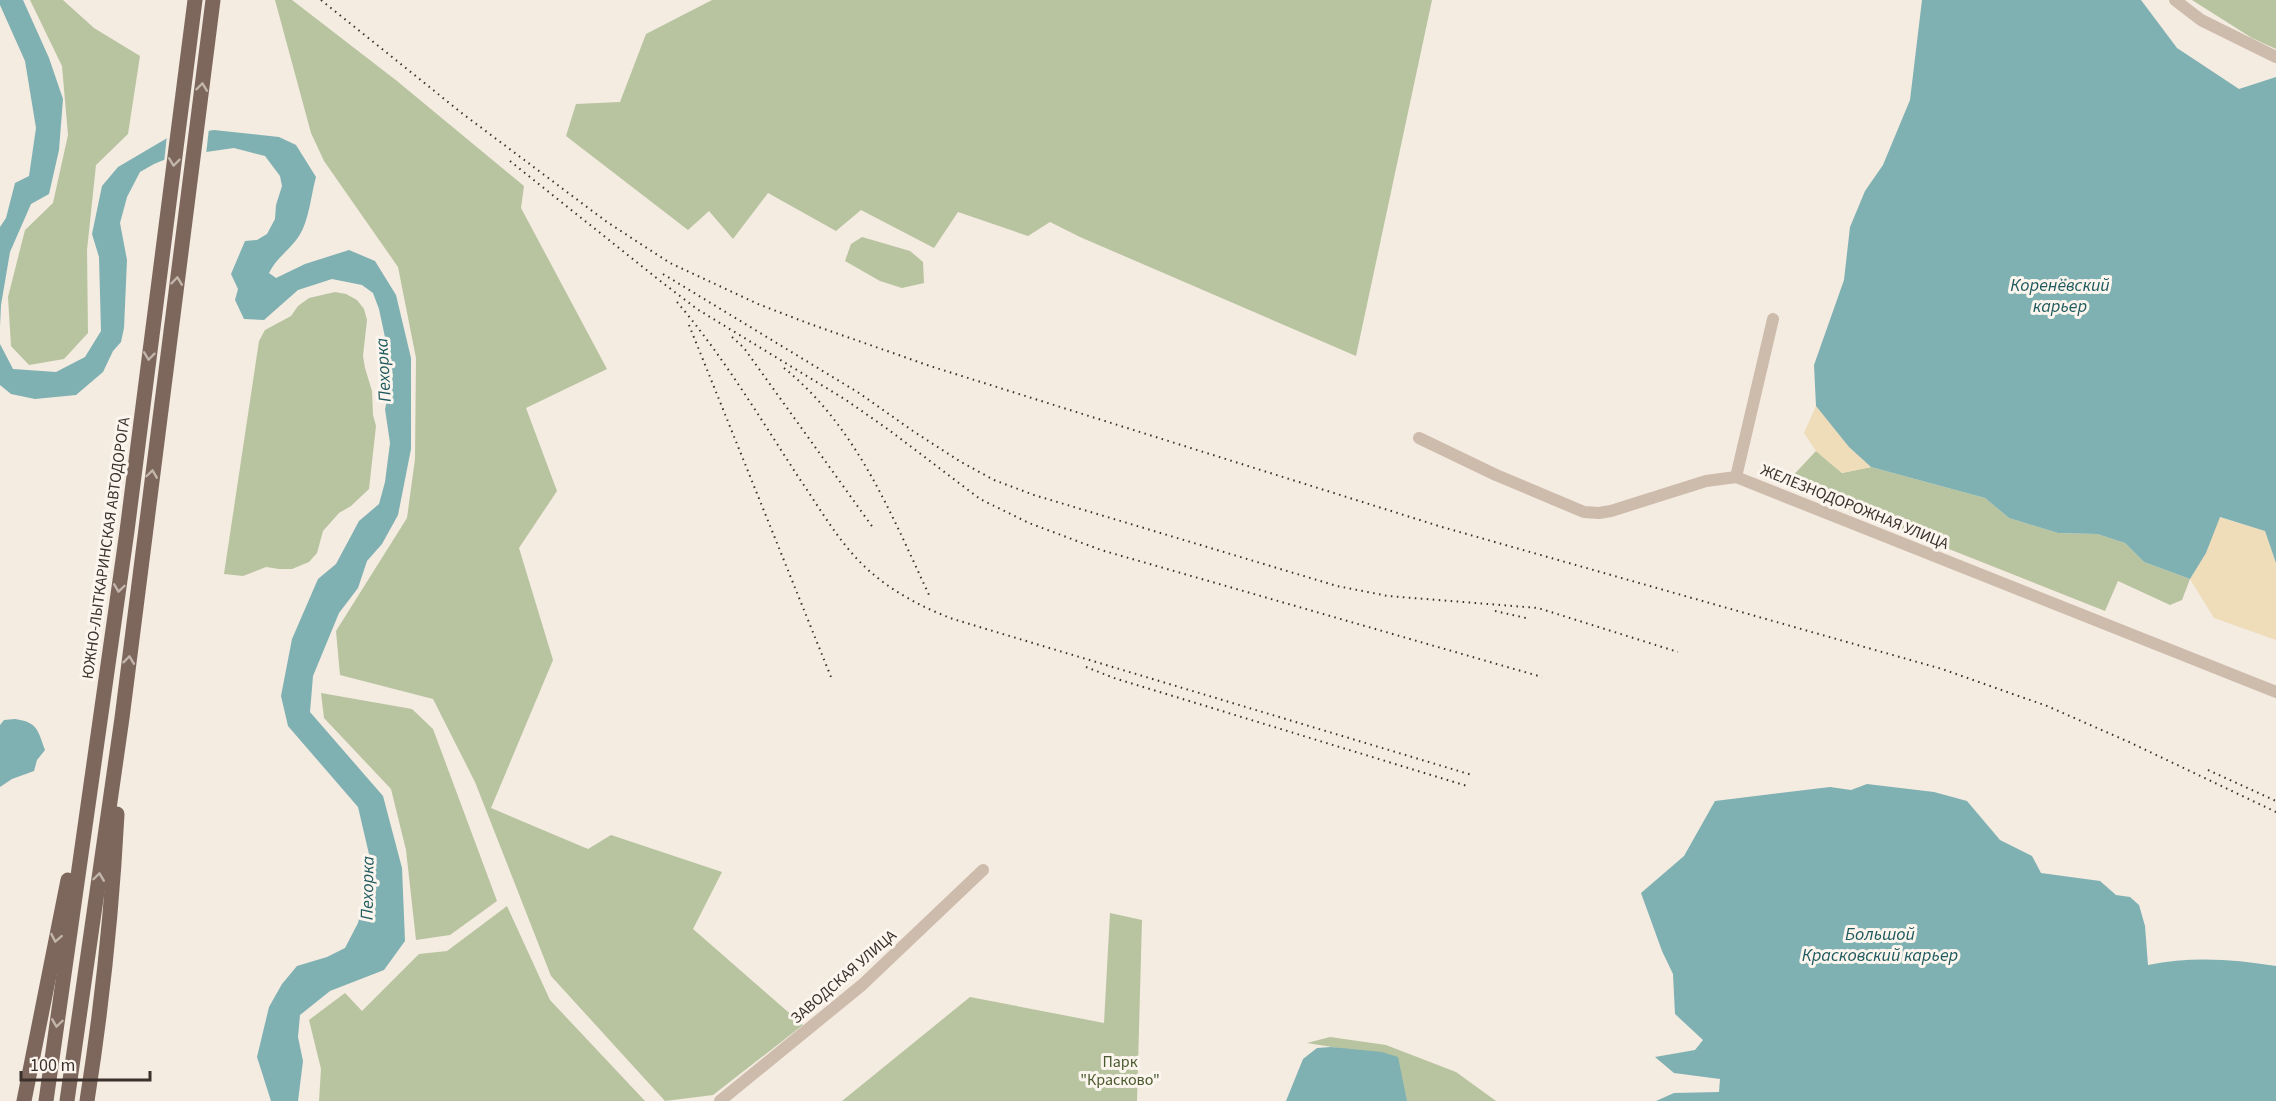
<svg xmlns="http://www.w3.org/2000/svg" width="2276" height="1101" font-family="'Source Sans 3',sans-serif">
  <rect width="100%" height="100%" fill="#f4ebe1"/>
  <g fill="#b8c4a0">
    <path d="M30,0H63L94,28L140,56L128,134L96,165L87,250L88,333L64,359L29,365L11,346L8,297L25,230L53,203L68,135L62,66Z"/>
    <path d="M275,0H292L397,81L524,186L521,208L607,369L526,408L557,491L519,548L553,660L491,808L588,849L611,835L722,872L693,929L803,1025L713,1095L665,1101L551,976L475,782L433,699L340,675L336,631L407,518L415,459L416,358L398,267L324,161L311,133Z"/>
    <path d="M712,0H1432L1356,356L1080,237L1050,222L1028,236L958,212L934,248L861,210L836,231L768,193L733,239L709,211L688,230L566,136L576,104L620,102L646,34Z"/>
    <path d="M2192,0H2276V49L2252,38Z"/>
    <path d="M862,237L910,251L923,262L924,283L902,288L880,281L845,261L851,244Z"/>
    <path d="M335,292L346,294L357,300L364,309L367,320L363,356L365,368L372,391L373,415L376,426L369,489L351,506L339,513L323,531L317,553L309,562L292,569H279L266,567L243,576L224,574L259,341L265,330L291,316L298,306L309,298Z"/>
    <path d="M1816,451L1842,473L1871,467L1985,498L2009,518L2058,533L2097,534L2125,543L2144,562L2190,579L2182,600L2170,605L2118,581L2105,611L1785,484Z"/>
    <path d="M321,693L412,709L433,729L497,901L450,935L416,940L406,850L391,789L324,718Z"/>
    <path d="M507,906L550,1000L645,1101H319L321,1069L309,1020L345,993L362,1011L419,954L447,951Z"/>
    <path d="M1110,913L1142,920L1137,1101H842L970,997L1104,1023Z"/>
    <path d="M1330,1037L1386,1045L1456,1072L1496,1101H1405L1351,1050L1307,1043Z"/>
  </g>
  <g fill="#efdcb8">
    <path d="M1816,406L1849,447L1871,467L1842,473L1816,451L1804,433Z"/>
    <path d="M2219,517L2265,531L2276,563V640L2214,618L2190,579L2206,553Z"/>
  </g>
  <g fill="#7fb0b2">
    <path d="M0,0H23L49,58L63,99L59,150L49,194L31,204L10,252L1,305L0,326V227L6,218L15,183L29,176L36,128L25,61L0,5Z"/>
    <path d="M1922,0H2141L2177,48L2239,89L2276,77V563L2265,531L2220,517L2206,553L2190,579L2144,562L2125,543L2097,534L2058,533L2009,518L1985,498L1871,467L1849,447L1816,406L1814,365L1844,280L1850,227L1865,191L1883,165L1910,100Z"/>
    <path d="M214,130L279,137L296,145L316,177C311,195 309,221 299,236C290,250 276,258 269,273L276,278L305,264L349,250L375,261L396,295L411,358V449L398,515L382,544L367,561L358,588L339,613L313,676L310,712L383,796L402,868L405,941L384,970L330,991L300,1015L298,1037L303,1061L298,1101H271L257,1057L269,1007L282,984L297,966L327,957L345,948L358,923L372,867L358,807L288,726L281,696L292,639L318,579L336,564L359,521L379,504L385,482L390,443L385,409L393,375L379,309L373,293L362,285L332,279L298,290L264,320L244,319L235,300L238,289L231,274L245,241L257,240L267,234L275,219L276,205L282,186L280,176L265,156L234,148L171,157L154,164L140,172L127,197L120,223L127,260L124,328L121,342L113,351L103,372L76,395L35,399L11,394L0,385V344L13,369L56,372L85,357L101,331L99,257L92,234L102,186L118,167L169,137Z"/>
    <path d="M15,719C38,722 38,731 45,750L37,760L34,771L12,779L0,787V725L4,720Z"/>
    <path d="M1867,784L1934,792L1967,801L2000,840L2032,856L2041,873L2100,881L2116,895L2130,897L2139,905L2145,926L2148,965C2191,956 2233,959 2276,966V1101H1656L1674,1093L1719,1092L1720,1079L1674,1073L1655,1057L1695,1050L1703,1040L1675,1014L1673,974L1662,951L1641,893L1684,856L1715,801L1830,787L1851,790Z"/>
    <path d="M1331,1047L1382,1052L1398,1057L1407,1101H1286L1303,1059L1317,1048Z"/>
  </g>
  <path fill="#f4ebe1" d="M209,128L206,155L164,163L167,135Z"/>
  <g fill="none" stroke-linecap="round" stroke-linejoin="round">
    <g stroke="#cdbbac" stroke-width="12">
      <path d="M2175,0L2201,20L2276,57"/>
      <path d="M1419,438L1496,475L1584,512L1599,513L1611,511L1706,481L1736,477L2276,692"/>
      <path d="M1736,477L1773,319"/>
      <path d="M720,1101L862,985L983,870"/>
    </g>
    <g stroke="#7d675c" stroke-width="15">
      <path d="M24,1101L68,880"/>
      <path d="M46,1101L127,531L195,0"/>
      <path d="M67,1101L122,718L213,0"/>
      <path d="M87,1101C102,1006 112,910 117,814"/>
    </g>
    <g stroke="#3b302b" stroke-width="2" stroke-dasharray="1.5 4.5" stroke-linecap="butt">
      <path d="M321,0L463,114L607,222L670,263L758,304L810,324L930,366L1442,527L1942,669L2047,706L2129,742L2276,812"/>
      <path d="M510,161L659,280L697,309L846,400L889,430L980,499L1029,523L1101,550L1542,677"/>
      <path d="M663,274L859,393L913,431L961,462L994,480L1034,495L1337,586L1388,596L1538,608L1678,652"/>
      <path d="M677,302C723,356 760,418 799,478C819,507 838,541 864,566C889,590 921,607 953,619L1472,775"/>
      <path d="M689,325L831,677"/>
      <path d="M732,337L744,348L874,529"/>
      <path d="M784,368C857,427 891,514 930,597"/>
      <path d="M1495,611L1526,618"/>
      <path d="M1086,667L1114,678L1467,786"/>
      <path d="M2208,770L2276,801"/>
    </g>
  </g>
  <defs><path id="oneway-chevron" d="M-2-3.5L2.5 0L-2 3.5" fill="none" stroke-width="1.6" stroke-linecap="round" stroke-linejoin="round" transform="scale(1.5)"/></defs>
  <g stroke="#c2b5ac">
    <use href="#oneway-chevron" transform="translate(202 87) rotate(-83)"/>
    <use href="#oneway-chevron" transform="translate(174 162) rotate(97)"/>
    <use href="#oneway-chevron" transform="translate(177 281) rotate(-83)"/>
    <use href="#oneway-chevron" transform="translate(149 356) rotate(97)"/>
    <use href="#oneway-chevron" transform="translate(152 474) rotate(-82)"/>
    <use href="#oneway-chevron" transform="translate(119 588) rotate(98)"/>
    <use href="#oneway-chevron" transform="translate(129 660) rotate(-83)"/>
    <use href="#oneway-chevron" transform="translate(99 877) rotate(-82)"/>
    <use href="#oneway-chevron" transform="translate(56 938) rotate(101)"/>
    <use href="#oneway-chevron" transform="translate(57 1023) rotate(98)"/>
  </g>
  <g text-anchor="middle" stroke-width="6" stroke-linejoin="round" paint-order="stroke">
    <g font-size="16" fill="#3b302b" stroke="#fbf5ee">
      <text transform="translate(1855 506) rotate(22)" y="6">ЖЕЛЕЗНОДОРОЖНАЯ УЛИЦА</text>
      <text transform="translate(105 548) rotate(-82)" y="6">ЮЖНО-ЛЫТКАРИНСКАЯ АВТОДОРОГА</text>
      <text transform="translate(843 976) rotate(-41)" y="6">ЗАВОДСКАЯ УЛИЦА</text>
    </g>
    <g font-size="16" fill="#4a5a2e" stroke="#fbf5ee">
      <text x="1120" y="1067">Парк<tspan x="1120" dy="18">"Красково"</tspan></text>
    </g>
    <g font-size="18" font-style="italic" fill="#1f5a5e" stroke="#fbf5ee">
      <text x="2060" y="291">Коренёвский<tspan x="2060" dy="21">карьер</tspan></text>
      <text transform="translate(383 370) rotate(-93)" y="6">Пехорка</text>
      <text transform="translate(367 888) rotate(-89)" y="6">Пехорка</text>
      <text x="1880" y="940">Большой<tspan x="1880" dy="21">Красковский карьер</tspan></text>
    </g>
  </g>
  <path d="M21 1071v9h129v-9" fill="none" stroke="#3b302b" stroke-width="3"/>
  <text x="30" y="1071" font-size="18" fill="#3b302b" stroke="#fbf5ee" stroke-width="4.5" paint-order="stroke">100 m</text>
</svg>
